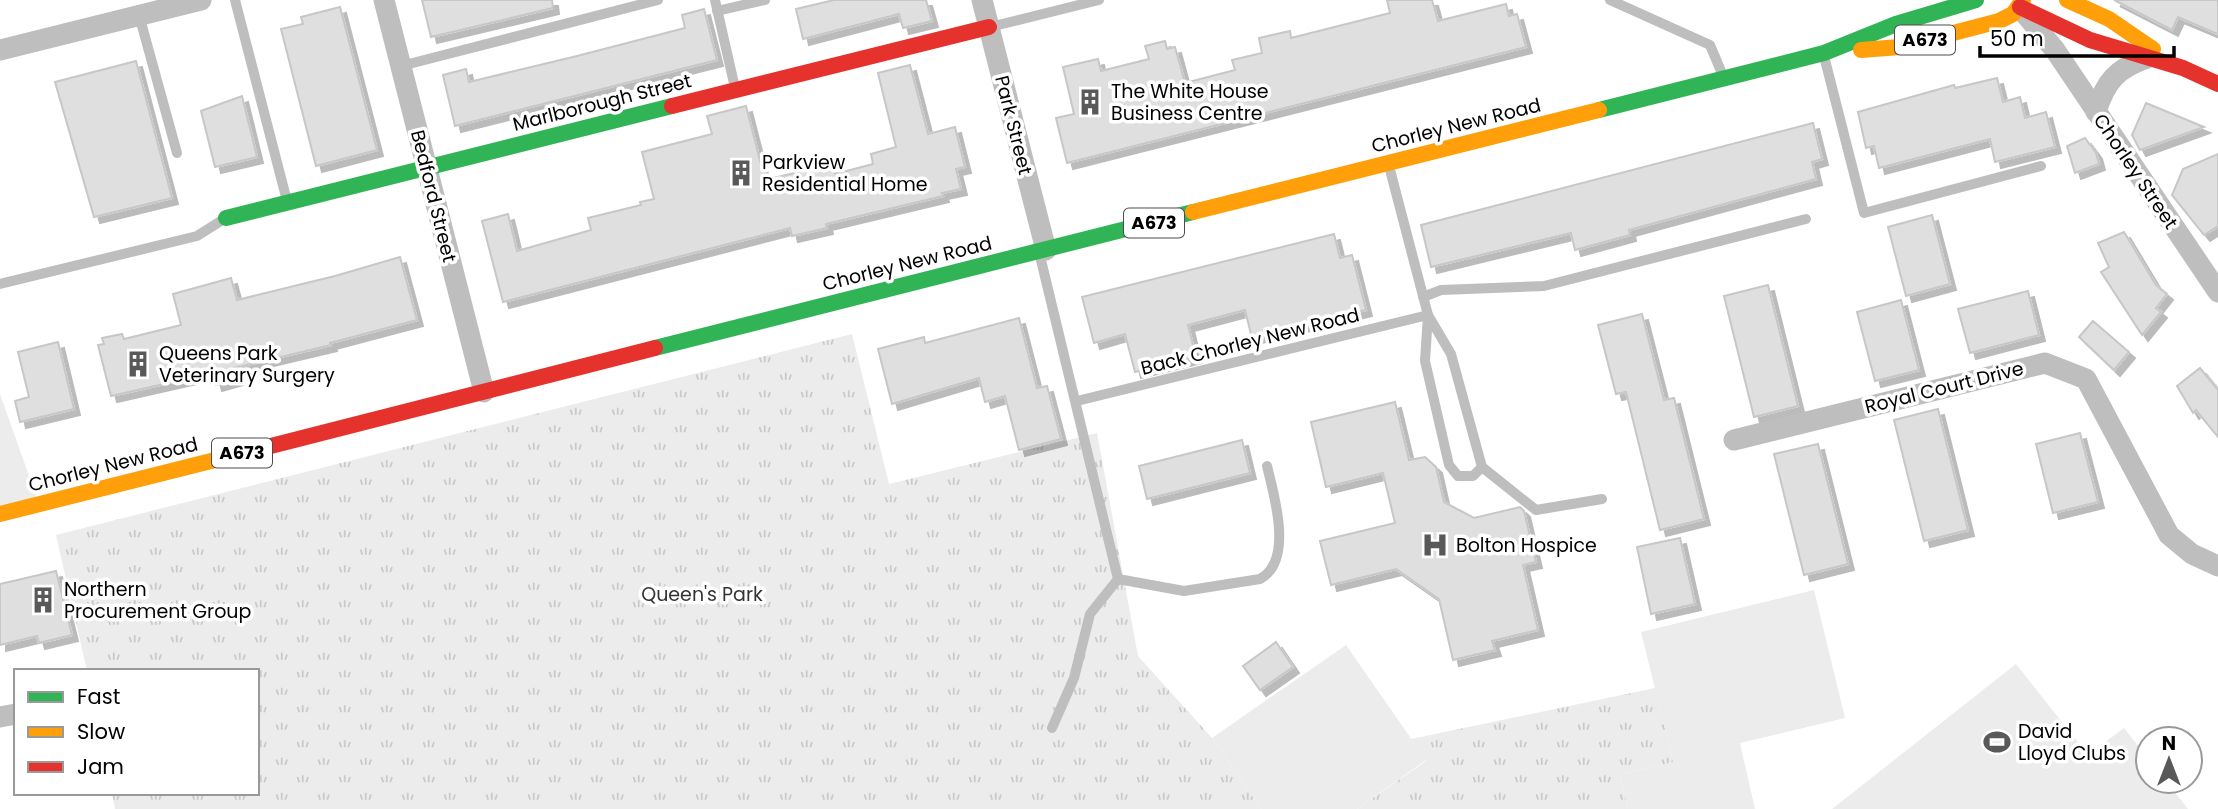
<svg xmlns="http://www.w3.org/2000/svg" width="2218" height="809" font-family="Poppins,sans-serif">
  <defs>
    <pattern id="park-tufts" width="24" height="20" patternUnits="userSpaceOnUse" patternTransform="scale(1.75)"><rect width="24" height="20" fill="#ececec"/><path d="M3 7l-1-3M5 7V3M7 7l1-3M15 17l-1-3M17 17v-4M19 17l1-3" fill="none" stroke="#c9c9c9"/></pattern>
    <filter id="shadow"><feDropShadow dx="6" dy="6" stdDeviation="0" flood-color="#0004"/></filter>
  </defs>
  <rect width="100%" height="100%" fill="#fff"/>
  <g fill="#ececec">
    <path d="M0,394L39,504L0,514Z"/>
    <path d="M1814,590L1845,718L1740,743L1755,809H1628L1620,775L1673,762L1641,632Z"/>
    <path d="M1346,645L1426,760L1357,809H1261L1212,738Z"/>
    <path d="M2016,664L2088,755L2124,728L2148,758V781H2166L2188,809H1832Z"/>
  </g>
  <g fill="url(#park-tufts)">
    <path d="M852,334L889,484L1097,433L1138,656L1212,738L1261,809H115L112,793H257V671H87L56,535Z"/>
    <path d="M1655,688L1673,762L1620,775L1628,809H1357L1426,761L1411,739Z"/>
  </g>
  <g fill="#dfdfdf" stroke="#c7c7c7" stroke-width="2" filter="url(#shadow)">
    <path d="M422,0H552L553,8L431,37Z"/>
    <path d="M834,0H926L932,21L903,28L899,14L803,39L796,9Z"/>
    <path d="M1387,0H1432L1438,21L1506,4L1509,16L1517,14L1526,47L1067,163L1056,118L1074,114L1063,67L1098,59L1101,71L1149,59L1145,46L1165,41L1167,49L1175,47L1185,83L1235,70L1232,60L1262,53L1259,38L1290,31L1291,38L1390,13Z"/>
    <path d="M2114,0H2218V34L2178,17L2172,30Z"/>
    <path d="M340,7L377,150L316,166L281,29L303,24L301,17Z"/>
    <path d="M704,9L717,60L455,126L443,75L466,69L469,82L577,56L685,28L682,15Z"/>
    <path d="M136,61L172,198L94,217L55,82Z"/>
    <path d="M910,65L928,134L955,127L965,167L956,169L961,189L942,193L943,196L826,224L827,228L792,236L790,228L503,302L482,221L508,214L517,251L591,230L588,218L641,205L640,202L654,199L642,152L712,134L707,116L746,106L765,180L833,164L835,174L873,164L871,154L896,147L878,73Z"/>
    <path d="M1997,78L2003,102L2020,97L2025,118L2046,112L2055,147L1995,162L1990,139L1879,168L1874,146L1866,148L1858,112L1954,85L1955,88Z"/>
    <path d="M242,96L257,157L215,167L201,111Z"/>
    <path d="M2146,103L2204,127L2140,150L2132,135Z"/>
    <path d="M1813,123L1822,159L1812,162L1816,179L1629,230L1630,235L1575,250L1571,233L1431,267L1421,225Z"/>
    <path d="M2085,138L2096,153L2099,164L2075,173L2067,146Z"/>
    <path d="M2218,154V226L2204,235L2172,195L2183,169Z"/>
    <path d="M1932,215L1950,284L1906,296L1888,227Z"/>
    <path d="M2124,232L2156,285L2167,294L2156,308L2161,312L2142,335L2101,272L2109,267L2098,243Z"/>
    <path d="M1334,234L1340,258L1352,255L1366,310L1252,338L1245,310L1188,325L1196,357L1135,372L1125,334L1094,343L1082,297Z"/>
    <path d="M400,257L417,320L330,343L331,345L234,368L237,379L216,385L213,373L111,396L98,345L104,344L102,338L122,334L124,339L181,325L173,294L231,278L237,300L335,276Z"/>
    <path d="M1768,285L1798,406L1754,417L1724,296Z"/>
    <path d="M2028,291L2039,335L1970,353L1958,309Z"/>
    <path d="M1901,300L1919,370L1875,381L1857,312Z"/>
    <path d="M1642,314L1664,400L1674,398L1704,519L1660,530L1626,392L1616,394L1598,325Z"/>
    <path d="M1019,318L1037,388L1047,386L1061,439L1019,450L1005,396L985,402L979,378L892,404L878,349L924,337L925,343Z"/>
    <path d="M2093,321L2129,352L2114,370L2079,337Z"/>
    <path d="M58,342L74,409L20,422L15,401L29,397L18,352Z"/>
    <path d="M2200,368L2218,390V437L2196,410L2193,413L2177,386Z"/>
    <path d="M1395,402L1409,460L1425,457L1436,467L1444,502L1474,518L1520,507L1524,511L1536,562L1523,565L1538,630L1492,641L1495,650L1453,660L1439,599L1396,569L1331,585L1320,541L1395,523L1383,473L1326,487L1311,422Z"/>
    <path d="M1938,409L1968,530L1924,541L1894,420Z"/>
    <path d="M2080,433L2098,502L2053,513L2036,444Z"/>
    <path d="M1242,440L1250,473L1147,499L1139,466Z"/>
    <path d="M1818,444L1848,564L1804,575L1774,454Z"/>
    <path d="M1680,538L1695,604L1651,614L1637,547Z"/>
    <path d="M56,571L72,635L39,643L37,636L0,645V584Z"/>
    <path d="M1276,642L1293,667L1260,690L1243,666Z"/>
  </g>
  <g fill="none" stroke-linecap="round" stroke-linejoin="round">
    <g stroke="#bebebe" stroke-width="10">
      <path d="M235,0L287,201"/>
      <path d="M715,0L735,88"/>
      <path d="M1610,0L1710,45L1723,76"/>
      <path d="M717,11L765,0"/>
      <path d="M139,15L177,153"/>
      <path d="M990,27L1099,0"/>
      <path d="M1824,56L1864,213L2041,166"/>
      <path d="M401,66L658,0"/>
      <path d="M1389,166L1428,315L1451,354L1482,467L1473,476H1458L1449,465L1425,361L1428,315"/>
      <path d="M1040,256L1118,579L1090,614L1074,678L1052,728"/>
      <path d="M0,284L197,236L224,219"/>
      <path d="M1423,297L1441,290L1544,286L1806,219"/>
      <path d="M1077,401L1428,315"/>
      <path d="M1482,467L1536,510L1602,499"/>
      <path d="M1118,579L1184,591L1260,579C1294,561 1274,495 1267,466"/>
    </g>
    <g stroke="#bebebe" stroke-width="21">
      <path d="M384,0L484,392"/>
      <path d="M982,0L1046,250"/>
      <path d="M2026,15L2055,50L2218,292"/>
      <path d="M0,50L201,0"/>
      <path d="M2096,112C2105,82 2117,68 2147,58"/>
      <path d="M1734,440L2045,363L2086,379L2169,535L2192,554L2218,566"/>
      <path d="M0,717L16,714"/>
    </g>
    <g stroke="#30b455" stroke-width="16">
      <path d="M1599,110L1824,53L1896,24L1976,0"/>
      <path d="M226,218L672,106"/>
      <path d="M655,348L1193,212"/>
    </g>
    <g stroke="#ff9f0a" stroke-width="16">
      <path d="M2067,0L2109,19L2153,49"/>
      <path d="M1861,50L1900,47L1999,21L2013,14L2023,0"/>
      <path d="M1193,212L1599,110"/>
      <path d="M0,514L259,449"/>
    </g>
    <g stroke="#e5322d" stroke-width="16">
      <path d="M2020,7L2090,40L2183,68L2218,84"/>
      <path d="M672,106L989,27"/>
      <path d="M259,449L655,348"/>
    </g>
  </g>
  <defs>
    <g id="building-bare" transform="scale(2.1)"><path d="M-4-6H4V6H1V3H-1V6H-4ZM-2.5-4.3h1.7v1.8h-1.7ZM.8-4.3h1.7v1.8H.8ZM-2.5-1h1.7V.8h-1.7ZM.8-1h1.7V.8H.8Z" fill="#595959" stroke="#fff" stroke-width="2.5" paint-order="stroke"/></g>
    <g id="hospital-bare" transform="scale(2.1)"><path d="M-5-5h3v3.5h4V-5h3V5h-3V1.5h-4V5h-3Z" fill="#595959" stroke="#fff" stroke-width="2.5" paint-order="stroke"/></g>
    <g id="stadium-bare" transform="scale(2.1)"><path d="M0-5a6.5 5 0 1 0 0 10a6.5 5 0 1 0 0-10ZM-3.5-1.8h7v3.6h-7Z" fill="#595959" stroke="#fff" stroke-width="2.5" paint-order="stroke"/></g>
  </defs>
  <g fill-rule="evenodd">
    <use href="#building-bare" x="1090" y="102"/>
    <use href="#building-bare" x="741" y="173"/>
    <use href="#building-bare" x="138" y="364"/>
    <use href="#hospital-bare" x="1435" y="545"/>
    <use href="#building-bare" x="43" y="600"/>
    <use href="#stadium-bare" x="1997" y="742"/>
  </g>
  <g text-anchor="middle" stroke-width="7" stroke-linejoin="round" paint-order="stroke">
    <g fill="#fff" stroke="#4c4c4c" stroke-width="2">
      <rect x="1895" y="25.5" width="60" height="29" rx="5"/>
      <rect x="1124" y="208.5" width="60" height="29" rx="5"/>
      <rect x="212" y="438.5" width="60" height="29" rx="5"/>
    </g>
    <g font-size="18" font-weight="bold" fill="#000">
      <text x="1925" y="46">A673</text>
      <text x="1154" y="229">A673</text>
      <text x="242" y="459">A673</text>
    </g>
    <g font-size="19" fill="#000" stroke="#fff" text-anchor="start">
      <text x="1111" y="98">The White House<tspan x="1111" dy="22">Business Centre</tspan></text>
      <text x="762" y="169">Parkview<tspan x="762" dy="22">Residential Home</tspan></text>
      <text x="159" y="360">Queens Park<tspan x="159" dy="22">Veterinary Surgery</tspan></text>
      <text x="1456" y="552">Bolton Hospice</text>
      <text x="64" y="596">Northern<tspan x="64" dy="22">Procurement Group</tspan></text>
      <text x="2018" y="738">David<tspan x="2018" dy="22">Lloyd Clubs</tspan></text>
    </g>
    <g font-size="19" fill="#000" stroke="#fff">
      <text transform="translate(602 102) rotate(-14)" y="7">Marlborough Street</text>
      <text transform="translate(1014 125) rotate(76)" y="7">Park Street</text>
      <text transform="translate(1456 125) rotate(-14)" y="7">Chorley New Road</text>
      <text transform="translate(2136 171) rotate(56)" y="7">Chorley Street</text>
      <text transform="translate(434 196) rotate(76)" y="7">Bedford Street</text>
      <text transform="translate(907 263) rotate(-14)" y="7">Chorley New Road</text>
      <text transform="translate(1250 341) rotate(-14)" y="7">Back Chorley New Road</text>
      <text transform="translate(1944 387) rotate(-14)" y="7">Royal Court Drive</text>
      <text transform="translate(113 464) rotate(-14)" y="7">Chorley New Road</text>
    </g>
    <g font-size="19" fill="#333" stroke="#fff">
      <text x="702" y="601">Queen's Park</text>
    </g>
  </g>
  <rect x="14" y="669" width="245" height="126" fill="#ffffff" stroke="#999999" stroke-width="2"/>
  <rect x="28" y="692" width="35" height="10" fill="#30b455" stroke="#999999" stroke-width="2"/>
  <text x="77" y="704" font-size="21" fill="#000000">Fast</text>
  <rect x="28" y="727" width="35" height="10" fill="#ff9f0a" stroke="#999999" stroke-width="2"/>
  <text x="77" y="739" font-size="21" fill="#000000">Slow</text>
  <rect x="28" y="762" width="35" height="10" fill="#e5322d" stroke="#999999" stroke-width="2"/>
  <text x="77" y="774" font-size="21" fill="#000000">Jam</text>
  <g transform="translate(2169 760)"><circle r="33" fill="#ffffff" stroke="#999999" stroke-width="2"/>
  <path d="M0-5L12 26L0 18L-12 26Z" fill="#595959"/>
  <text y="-10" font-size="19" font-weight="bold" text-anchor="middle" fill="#000000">N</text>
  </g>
  <path d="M1980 46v10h194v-10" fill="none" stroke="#000000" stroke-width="3.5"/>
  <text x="1990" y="46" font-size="21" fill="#000000" stroke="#ffffff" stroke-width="5" paint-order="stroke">50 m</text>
</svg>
